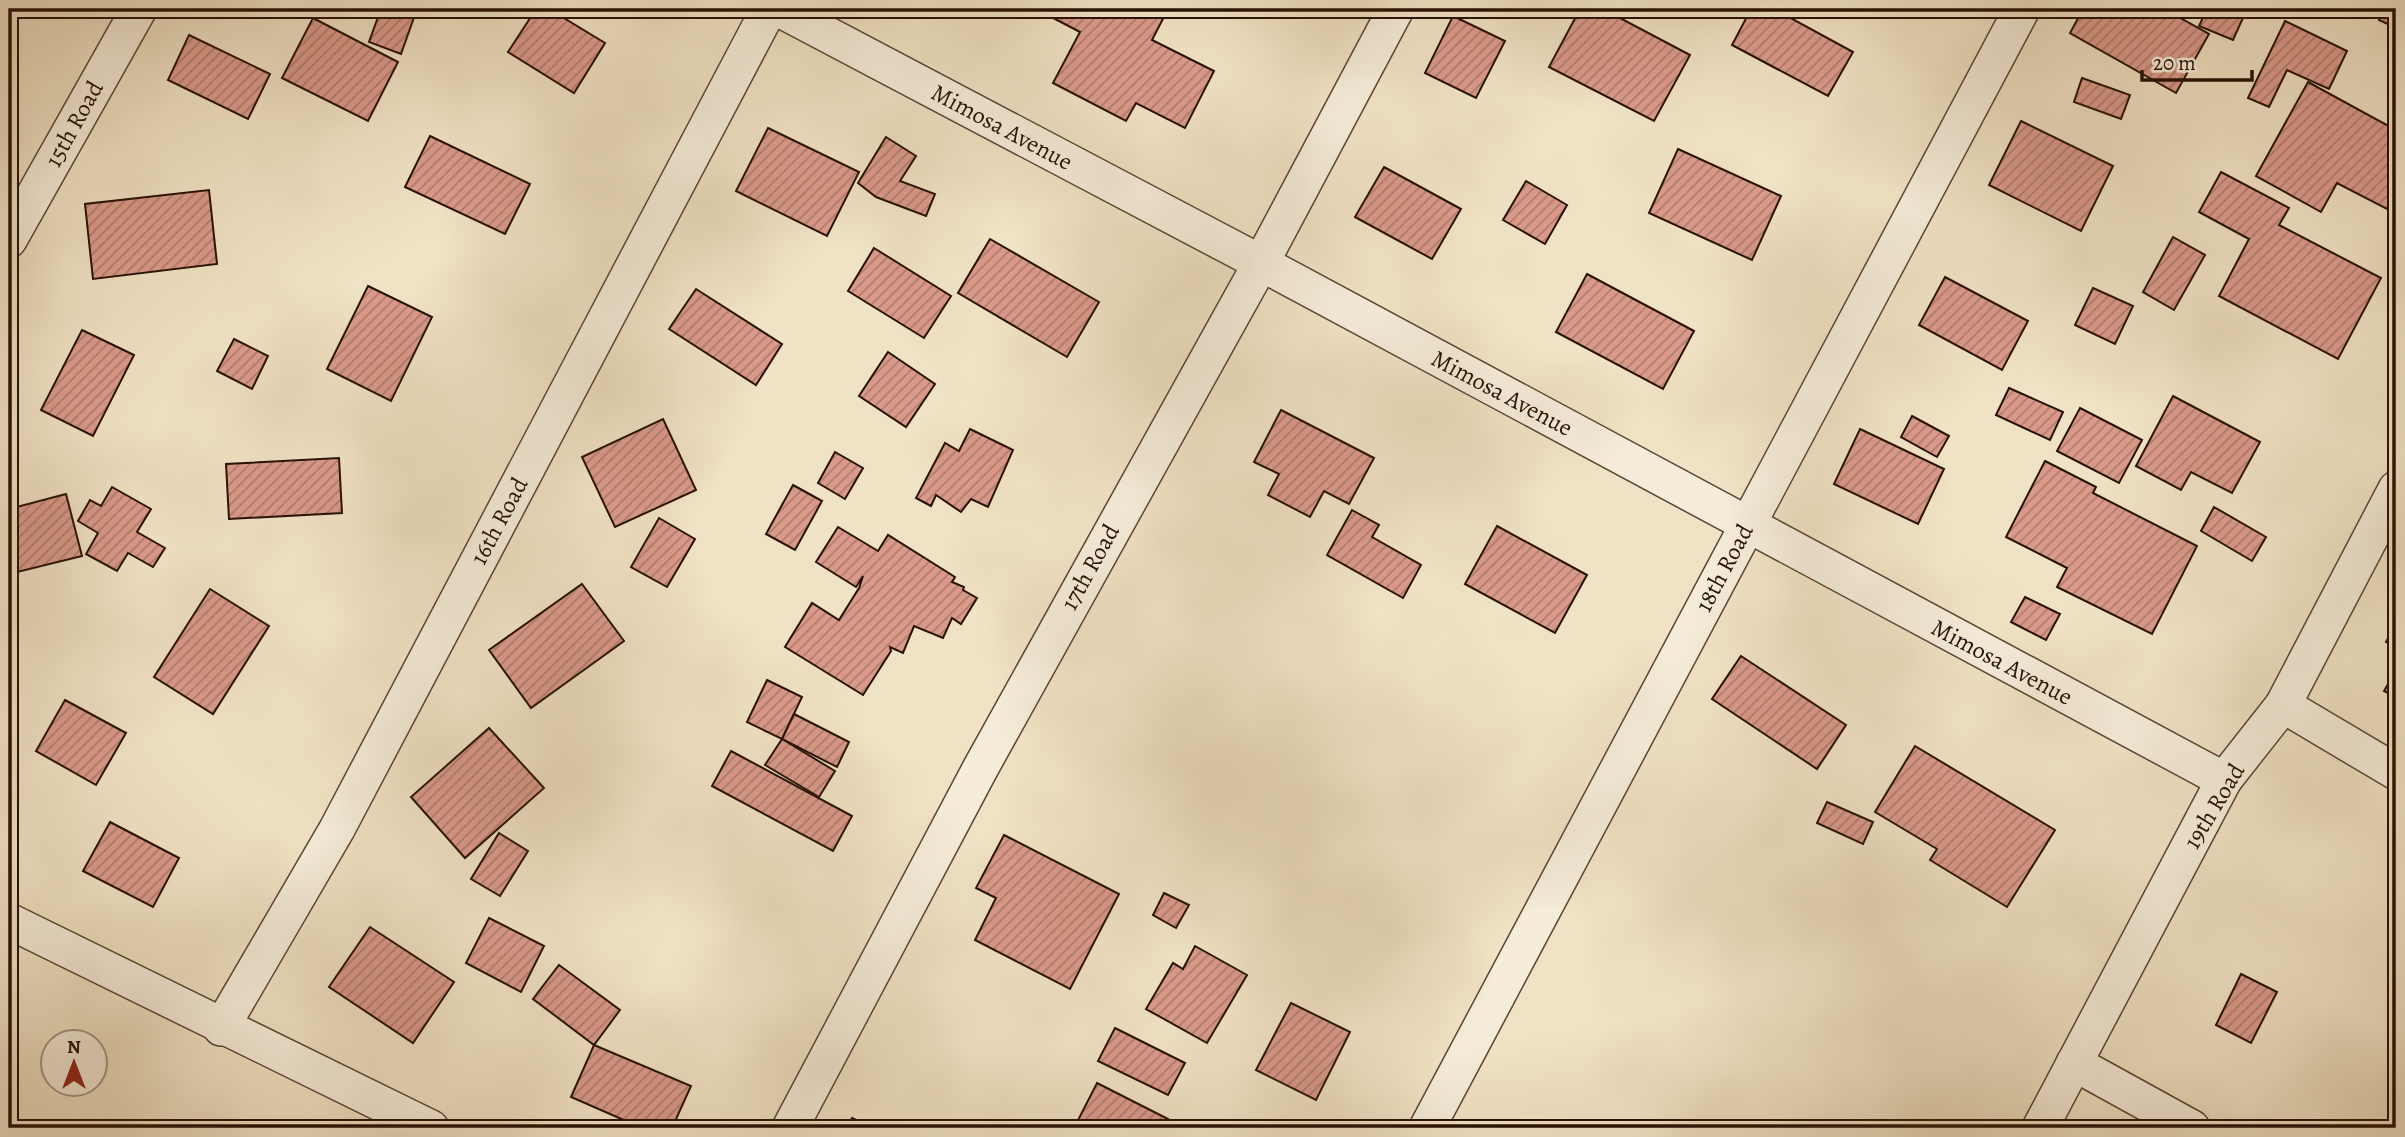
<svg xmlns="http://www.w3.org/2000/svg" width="2405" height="1137" font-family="Alegreya,serif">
  <defs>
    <pattern id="building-hatch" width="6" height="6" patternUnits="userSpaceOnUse" patternTransform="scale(1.75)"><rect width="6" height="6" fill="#da9a8a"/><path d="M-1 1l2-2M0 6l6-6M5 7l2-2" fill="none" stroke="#b17c6f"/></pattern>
  </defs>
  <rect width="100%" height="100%" fill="#f0e2c4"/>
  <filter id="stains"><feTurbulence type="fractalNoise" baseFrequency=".00286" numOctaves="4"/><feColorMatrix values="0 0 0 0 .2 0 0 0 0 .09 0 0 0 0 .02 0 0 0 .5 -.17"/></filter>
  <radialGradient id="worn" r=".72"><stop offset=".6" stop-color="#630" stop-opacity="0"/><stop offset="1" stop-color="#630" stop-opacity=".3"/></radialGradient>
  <g fill="url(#building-hatch)" stroke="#271104" stroke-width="2">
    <path d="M381,9H417L401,54L369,42Z"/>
    <path d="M536,9H549L605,43L574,93L508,52Z"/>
    <path d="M1036,9H1168L1152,40L1214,71L1185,128L1136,103L1126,121L1053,83L1080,32Z"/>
    <path d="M1580,9H1603L1690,55L1654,121L1549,67Z"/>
    <path d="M1751,9H1774L1853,52L1828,96L1732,45Z"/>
    <path d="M2083,9H2164L2209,34L2176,93L2070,33Z"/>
    <path d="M2207,9H2247L2233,40L2199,26Z"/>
    <path d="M2384,9H2396V28L2379,20Z"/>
    <path d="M1453,16L1505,41L1476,98L1425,73Z"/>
    <path d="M313,18L398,62L368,121L282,78Z"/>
    <path d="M2285,21L2347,51L2329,89L2287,70L2269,107L2248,98Z"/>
    <path d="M189,35L270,74L248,119L168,80Z"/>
    <path d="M2082,78L2130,95L2121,119L2074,102Z"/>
    <path d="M2308,82L2396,130V191L2387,209L2337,183L2321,212L2256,176Z"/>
    <path d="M2021,121L2113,166L2081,231L1989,185Z"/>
    <path d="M768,128L859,172L827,236L736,191Z"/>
    <path d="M430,136L530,184L505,234L405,187Z"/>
    <path d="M886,137L916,156L900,181L935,194L926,216L876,197L858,183Z"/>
    <path d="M1678,149L1781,196L1752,260L1649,213Z"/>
    <path d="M1384,167L1461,209L1432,259L1355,217Z"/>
    <path d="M2221,172L2289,208L2279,225L2381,278L2338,359L2219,296L2249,239L2199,212Z"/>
    <path d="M1526,181L1567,205L1545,244L1503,220Z"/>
    <path d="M209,190L217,264L93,279L85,204Z"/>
    <path d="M2173,237L2205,255L2174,310L2143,292Z"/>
    <path d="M990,239L1099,302L1067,357L958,293Z"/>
    <path d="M874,248L951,296L924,338L848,291Z"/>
    <path d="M1587,274L1694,331L1663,389L1556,332Z"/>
    <path d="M1945,277L2028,321L2002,370L1919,325Z"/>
    <path d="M368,286L432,317L391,401L327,369Z"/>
    <path d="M2093,288L2133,306L2115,344L2075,325Z"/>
    <path d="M696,289L782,344L756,385L669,329Z"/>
    <path d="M82,330L134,355L93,436L41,410Z"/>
    <path d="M234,339L268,356L252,389L217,371Z"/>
    <path d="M888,352L935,384L906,427L859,396Z"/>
    <path d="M2009,388L2063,412L2050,440L1996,415Z"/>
    <path d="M2173,396L2260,442L2232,493L2191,472L2181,490L2136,466Z"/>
    <path d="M2080,408L2142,440L2119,483L2057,451Z"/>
    <path d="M1281,410L1374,458L1349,504L1324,491L1310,517L1268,495L1279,474L1254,462Z"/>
    <path d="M1912,416L1949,436L1937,457L1901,437Z"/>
    <path d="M663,419L696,490L615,527L582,457Z"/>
    <path d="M970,429L1013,450L988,507L971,499L961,512L936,495L931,506L916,498L945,443L959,451Z"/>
    <path d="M1860,429L1944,469L1918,524L1834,484Z"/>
    <path d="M835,452L863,468L845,499L818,483Z"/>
    <path d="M339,458L342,513L229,519L226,464Z"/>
    <path d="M2045,461L2096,487L2093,493L2197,546L2152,634L2057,587L2067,568L2006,537Z"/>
    <path d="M793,485L822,501L795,550L766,534Z"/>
    <path d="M112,487L151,509L137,532L165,548L153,567L128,553L117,571L86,554L98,533L78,521L90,500L101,506Z"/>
    <path d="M66,494L82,556L9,574V509Z"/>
    <path d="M2214,507L2266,537L2252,561L2201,531Z"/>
    <path d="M1352,510L1379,525L1372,537L1421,565L1403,598L1327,555Z"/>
    <path d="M659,518L695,539L667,587L631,567Z"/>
    <path d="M1497,526L1587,575L1555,633L1465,584Z"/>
    <path d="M838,527L878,551L888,535L955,577L952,582L964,587L963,590L977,598L961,624L952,618L943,638L914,626L903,653L890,647L891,651L863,695L785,647L812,603L839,620L859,588L863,576L856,587L816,562Z"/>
    <path d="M582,584L624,641L531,708L489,650Z"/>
    <path d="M210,589L269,626L213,714L154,677Z"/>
    <path d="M2025,597L2060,614L2046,640L2011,622Z"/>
    <path d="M2396,625V648L2386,642Z"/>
    <path d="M1741,656L1846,725L1817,769L1712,699Z"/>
    <path d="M2396,670V697L2384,691Z"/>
    <path d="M767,680L802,697L782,739L747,722Z"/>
    <path d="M65,700L126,733L96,785L36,751Z"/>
    <path d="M794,714L849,742L837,767L782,739Z"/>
    <path d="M489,728L544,788L465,858L411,797Z"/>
    <path d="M782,739L835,771L819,797L765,765Z"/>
    <path d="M1915,746L2055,830L2007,907L1930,860L1937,849L1875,812Z"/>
    <path d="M731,751L852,816L833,851L712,786Z"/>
    <path d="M1827,802L1873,822L1863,844L1817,823Z"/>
    <path d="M110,822L179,858L153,907L83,871Z"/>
    <path d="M499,833L528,851L500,896L471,879Z"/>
    <path d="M1004,835L1119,894L1070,989L975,940L996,898L976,888Z"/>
    <path d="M1164,893L1189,905L1176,928L1153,915Z"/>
    <path d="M489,918L544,946L521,992L466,963Z"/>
    <path d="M370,927L454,982L413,1043L329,987Z"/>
    <path d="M1195,946L1247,975L1207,1043L1146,1009L1173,963L1183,969Z"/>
    <path d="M559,965L620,1010L594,1045L533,999Z"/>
    <path d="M2241,974L2277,992L2251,1043L2216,1025Z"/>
    <path d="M1291,1003L1350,1032L1316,1100L1256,1070Z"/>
    <path d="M1115,1028L1185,1063L1168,1095L1098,1061Z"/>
    <path d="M594,1045L691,1086L672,1128H642L571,1097Z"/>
    <path d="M1097,1083L1168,1119L1163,1128H1074Z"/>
    <path d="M852,1118L872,1128H847Z"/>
  </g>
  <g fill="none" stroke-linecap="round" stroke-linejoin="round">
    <g stroke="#594534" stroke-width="38">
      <g id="minor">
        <path d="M779,9L1261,263L2224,780"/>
        <path d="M9,240L139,9"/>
        <path d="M2283,705L2396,772"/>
        <path d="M9,921L431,1128"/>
        <path d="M221,1028L337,829L769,9"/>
        <path d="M2074,1063L2192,1128"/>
        <path d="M790,1128L980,769L1261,263L1396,9"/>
        <path d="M1427,1128L2022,9"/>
        <path d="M2040,1128L2224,780L2283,705L2396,489"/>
      </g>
    </g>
    <use href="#minor" stroke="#f5ecd9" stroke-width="35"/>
  </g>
  <g text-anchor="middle" stroke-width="7" stroke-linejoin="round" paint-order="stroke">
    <g font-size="24" fill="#271104" stroke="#f5ecd9">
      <text transform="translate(74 124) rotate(-61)" y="8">15th Road</text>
      <text transform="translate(1002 127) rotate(28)" y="8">Mimosa Avenue</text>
      <text transform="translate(1502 393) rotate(28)" y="8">Mimosa Avenue</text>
      <text transform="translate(499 521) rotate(-62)" y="8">16th Road</text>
      <text transform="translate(1090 567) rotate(-61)" y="8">17th Road</text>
      <text transform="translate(1724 568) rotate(-62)" y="8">18th Road</text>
      <text transform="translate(2002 662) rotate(28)" y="8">Mimosa Avenue</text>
      <text transform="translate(2214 806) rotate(-59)" y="8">19th Road</text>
    </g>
  </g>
  <rect width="2405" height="1137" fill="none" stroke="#f0e2c4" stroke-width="35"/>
  <rect x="10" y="10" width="2384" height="1116" fill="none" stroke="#271104" stroke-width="3.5"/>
  <rect x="18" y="18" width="2370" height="1102" fill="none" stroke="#271104" stroke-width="2"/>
  <g transform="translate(74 1063)"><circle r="33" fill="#f5ecd9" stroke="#a39484" stroke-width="2"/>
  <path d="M0-5L12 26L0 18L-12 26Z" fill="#8f2418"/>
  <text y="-10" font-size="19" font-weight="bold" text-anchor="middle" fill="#271104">N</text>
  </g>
  <path d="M2142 70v10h110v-10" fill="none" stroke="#271104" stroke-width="3.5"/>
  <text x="2153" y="70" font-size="21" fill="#271104" stroke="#f5ecd9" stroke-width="5" paint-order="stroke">20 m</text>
  <rect width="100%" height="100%" filter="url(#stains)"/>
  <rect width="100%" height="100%" fill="url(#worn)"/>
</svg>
